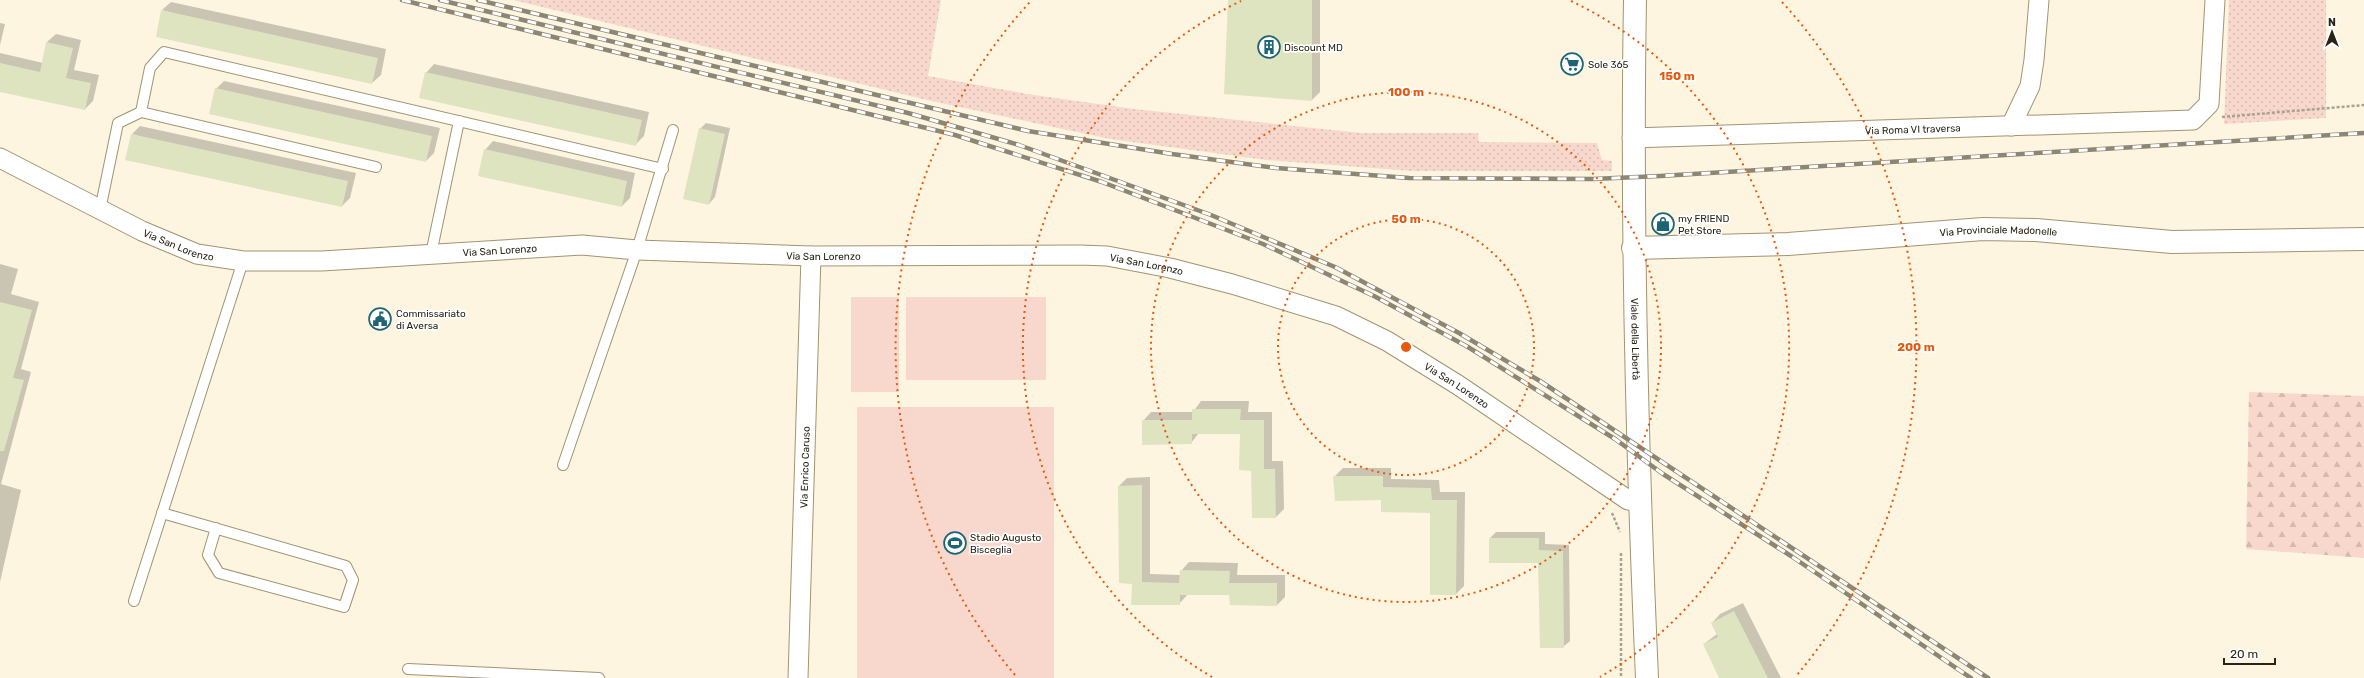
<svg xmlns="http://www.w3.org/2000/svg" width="2364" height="678" font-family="Rubik,sans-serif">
  <defs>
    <pattern id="grass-dots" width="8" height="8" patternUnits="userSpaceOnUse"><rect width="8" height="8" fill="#f8d8cd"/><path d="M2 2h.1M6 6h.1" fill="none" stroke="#d5b9af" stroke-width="1.8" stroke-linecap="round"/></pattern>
    <pattern id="forest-firs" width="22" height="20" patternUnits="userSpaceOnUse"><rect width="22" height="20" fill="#f8d8cd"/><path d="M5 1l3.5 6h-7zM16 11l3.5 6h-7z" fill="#d5b9af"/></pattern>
  </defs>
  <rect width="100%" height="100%" fill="#fdf5e0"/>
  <g fill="url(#grass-dots)">
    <path d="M513,0H941L928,76L1027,94L1134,109L1361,133H1478L1479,142L1597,143L1602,160L1612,161V171H1412L1266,160L1110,139L927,100Z"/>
    <path d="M2229,0H2326V118L2224,124Z"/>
  </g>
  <path fill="url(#forest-firs)" d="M2249,392L2364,396V558L2246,549Z"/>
  <g fill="#f8d8cd">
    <rect x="851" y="297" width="48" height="95"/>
    <rect x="906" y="297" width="140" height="83"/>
    <rect x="857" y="407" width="197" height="271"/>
  </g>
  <g fill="#0003">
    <path d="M1229,0H1320V92L1312,100Z"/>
    <path d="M171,2L386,49L381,75L372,83L162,10Z"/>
    <path d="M0,23L5,24L0,45Z"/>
    <path d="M56,34L81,40L74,70L99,75L93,101L85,109L0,91V53L43,63L47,42Z"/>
    <path d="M434,64L649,112L644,136L635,145L426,73Z"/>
    <path d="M224,81L440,128L434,153L426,161L216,89Z"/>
    <path d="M706,123L730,128L715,197L709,204L700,129Z"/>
    <path d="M140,126L356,173L350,198L342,206L132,134Z"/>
    <path d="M493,141L635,173L630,198L622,206L485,150Z"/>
    <path d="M0,264L18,269L11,294L39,302L21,369L31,372L1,484L21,490L0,582Z"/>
    <path d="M1201,401H1249L1248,412H1272V461H1283L1284,509L1276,517L1252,470L1241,433H1199L1191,443L1143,421L1151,412H1193Z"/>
    <path d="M1343,468H1391V479L1439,480L1440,492H1465L1464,586L1456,594L1431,512L1382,499L1334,477Z"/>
    <path d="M1150,477V574L1181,575V571L1189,562L1238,563L1237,575H1285V597L1277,605L1230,594H1188L1179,604L1133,583L1119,486L1127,478Z"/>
    <path d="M1496,532H1545V544L1569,545L1570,641L1563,647L1539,562L1490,538Z"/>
    <path d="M1743,603L1781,678H1721L1704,644L1717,634L1712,623L1720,614Z"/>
  </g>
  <g fill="#dee4c0">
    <path d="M1228,0H1312V101L1224,94Z"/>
    <path d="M161,10L378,58L372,84L156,37Z"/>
    <path d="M46,42L73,48L66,78L91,83L85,110L0,92V63L40,72Z"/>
    <path d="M425,72L642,120L636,146L419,98Z"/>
    <path d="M215,88L432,136L426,162L209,114Z"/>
    <path d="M699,128L725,134L709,205L683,199Z"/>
    <path d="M131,134L348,181L342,207L125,160Z"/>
    <path d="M484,149L627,181L622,207L478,176Z"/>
    <path d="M0,302L32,310L13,378L24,380L4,451H0Z"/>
    <path d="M1192,409H1241L1240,420H1264V469H1275L1276,518H1252L1251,471L1239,470L1240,434H1192V444L1142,445V420H1192Z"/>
    <path d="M1333,476H1383V487L1431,488L1432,500H1457L1456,595H1430V513L1381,512V500L1335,501Z"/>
    <path d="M1142,485V582L1179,583L1180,570L1230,571L1229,583H1277V606L1230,605L1229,595H1180V605H1131L1132,584L1119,583L1118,486Z"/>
    <path d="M1489,538H1539V550L1563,551L1564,648H1540L1538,563H1489Z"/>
    <path d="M1734,611L1768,678H1719L1703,644L1718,637L1711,623Z"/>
  </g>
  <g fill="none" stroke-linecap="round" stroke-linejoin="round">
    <g stroke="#a09473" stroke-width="12">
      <g id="service">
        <path d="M141,112L150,68L164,52L663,169"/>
        <path d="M100,210L118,123L141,112L376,167"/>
        <path d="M431,254L459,121"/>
        <path d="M563,465L637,250L673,130"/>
        <path d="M162,513L346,566L353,580L344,607L219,573L208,555L216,528"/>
        <path d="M134,601L243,261"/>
        <path d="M408,669L599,678"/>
      </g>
    </g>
    <g stroke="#a09473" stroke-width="21">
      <g id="minor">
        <path d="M2011,126L2030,86L2034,60L2039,0"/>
        <path id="s1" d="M1632,138L2193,120L2209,104L2215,0"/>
        <path id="s2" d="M0,158L142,231L197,254L243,261H322L582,245L637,250L811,256L1080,255L1107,256L1170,268L1232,284L1336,316L1387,341L1458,385L1628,500L1639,501"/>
        <path id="s3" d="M798,678L811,256"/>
      </g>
    </g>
    <g stroke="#a09473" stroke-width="24">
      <g id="tertiary">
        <path id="s4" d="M1633,248L1788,244L1983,229L2036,230L2172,242L2364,239"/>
      </g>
    </g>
    <g stroke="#a09473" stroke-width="24">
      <g id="primary">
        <path id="s5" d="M1635,0C1631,226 1637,452 1647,678"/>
      </g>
    </g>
    <g stroke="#a9a290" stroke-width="2.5" stroke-dasharray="3 2" stroke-linecap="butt">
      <path d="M2222,117L2364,105"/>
      <path d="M1612,513L1620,532"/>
      <path d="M1621,553V678"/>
    </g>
    <use href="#service" stroke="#fff" stroke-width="10"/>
    <use href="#minor" stroke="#fff" stroke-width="19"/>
    <use href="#tertiary" stroke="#fff" stroke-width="22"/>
    <use href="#primary" stroke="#fff" stroke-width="22"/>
    <g stroke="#8c8675" stroke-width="4.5">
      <g id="rail">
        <path d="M402,0L955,135L1102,182L1263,244L1374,296L1468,347L1615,439L1663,474L1791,556L1971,678"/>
        <path d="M440,0L908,113L1019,145L1211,215L1335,267L1459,333L1540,381L1988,678"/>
        <path d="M478,0L1028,131L1172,154L1276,168L1409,178L1593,179L1660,176L2364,133"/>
      </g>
    </g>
    <use href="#rail" stroke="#fff" stroke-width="3" stroke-dasharray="9" stroke-linecap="butt"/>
  </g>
  <g fill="none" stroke="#e8590c" stroke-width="2" stroke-dasharray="2 4">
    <circle cx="1406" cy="347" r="128"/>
    <circle cx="1406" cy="347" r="255"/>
    <path d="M1212 677A383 383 0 0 1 1241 1M1571 1A383 383 0 0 1 1600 677"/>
    <path d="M1015 675A510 510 0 0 1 1030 2M1782 2A510 510 0 0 1 1797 675"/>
  </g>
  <defs>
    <g id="building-ring" transform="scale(1.15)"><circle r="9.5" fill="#fff" stroke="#1e6474" stroke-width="1.5"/><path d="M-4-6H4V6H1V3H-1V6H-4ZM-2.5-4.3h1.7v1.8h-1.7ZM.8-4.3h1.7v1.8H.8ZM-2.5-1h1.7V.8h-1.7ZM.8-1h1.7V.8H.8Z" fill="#1e6474"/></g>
    <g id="supermarket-ring" transform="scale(1.15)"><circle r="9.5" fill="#fff" stroke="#1e6474" stroke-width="1.5"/><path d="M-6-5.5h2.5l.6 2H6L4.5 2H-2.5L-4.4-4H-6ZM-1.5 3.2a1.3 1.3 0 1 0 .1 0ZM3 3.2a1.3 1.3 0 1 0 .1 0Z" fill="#1e6474"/></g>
    <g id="shop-ring" transform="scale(1.15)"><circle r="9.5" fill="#fff" stroke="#1e6474" stroke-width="1.5"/><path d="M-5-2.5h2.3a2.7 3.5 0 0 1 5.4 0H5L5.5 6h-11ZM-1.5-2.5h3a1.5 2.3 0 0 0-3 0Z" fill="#1e6474"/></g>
    <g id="civic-ring" transform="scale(1.15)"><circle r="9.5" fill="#fff" stroke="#1e6474" stroke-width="1.5"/><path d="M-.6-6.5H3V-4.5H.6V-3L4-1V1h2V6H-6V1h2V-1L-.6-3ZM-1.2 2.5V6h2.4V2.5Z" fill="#1e6474"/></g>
    <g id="stadium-ring" transform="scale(1.15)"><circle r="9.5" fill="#fff" stroke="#1e6474" stroke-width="1.5"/><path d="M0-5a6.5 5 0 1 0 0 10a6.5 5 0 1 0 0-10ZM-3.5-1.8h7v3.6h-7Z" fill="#1e6474"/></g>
  </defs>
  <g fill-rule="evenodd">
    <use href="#building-ring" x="1269" y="47"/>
    <use href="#supermarket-ring" x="1572" y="64"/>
    <use href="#shop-ring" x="1663" y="224"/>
    <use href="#civic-ring" x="380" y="319"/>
    <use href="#stadium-ring" x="955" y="543"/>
  </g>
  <g text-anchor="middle" stroke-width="3.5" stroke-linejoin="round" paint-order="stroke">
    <g font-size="10" fill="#292417" stroke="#fff" text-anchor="start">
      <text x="1284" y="51">Discount MD</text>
      <text x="1588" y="68">Sole 365</text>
      <text x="1678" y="222">my FRIEND<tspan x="1678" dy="12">Pet Store</tspan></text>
      <text x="396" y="317">Commissariato<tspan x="396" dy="12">di Aversa</tspan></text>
      <text x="970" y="541">Stadio Augusto<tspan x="970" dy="12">Bisceglia</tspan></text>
    </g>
    <g font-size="10" fill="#292417" stroke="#fff">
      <text dy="4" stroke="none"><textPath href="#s1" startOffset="281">Via Roma VI traversa</textPath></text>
      <text dy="4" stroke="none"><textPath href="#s4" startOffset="366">Via Provinciale Madonelle</textPath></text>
      <text dy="4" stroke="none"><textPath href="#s2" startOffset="199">Via San Lorenzo</textPath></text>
      <text dy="4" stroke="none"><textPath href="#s2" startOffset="523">Via San Lorenzo</textPath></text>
      <text dy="4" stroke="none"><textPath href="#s2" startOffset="847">Via San Lorenzo</textPath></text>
      <text dy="4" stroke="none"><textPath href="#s2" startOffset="1171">Via San Lorenzo</textPath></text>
      <text dy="4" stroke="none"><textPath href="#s5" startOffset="339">Viale della Libertà</textPath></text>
      <text dy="4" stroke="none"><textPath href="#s2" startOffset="1507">Via San Lorenzo</textPath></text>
      <text dy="4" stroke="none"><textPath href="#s3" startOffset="211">Via Enrico Caruso</textPath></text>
    </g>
  </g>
  <circle cx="1406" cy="347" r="6" fill="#e8590c" stroke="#fff" stroke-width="2"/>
  <g font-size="12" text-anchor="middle" font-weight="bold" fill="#e8590c" stroke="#fff" stroke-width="3.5" stroke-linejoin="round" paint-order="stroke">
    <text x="1677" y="80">150 m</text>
    <text x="1406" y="96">100 m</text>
    <text x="1406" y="223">50 m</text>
    <text x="1916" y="351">200 m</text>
  </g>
  <g transform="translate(2332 32)" stroke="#ffffff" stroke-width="3" paint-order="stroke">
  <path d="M0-3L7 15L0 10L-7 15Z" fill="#292417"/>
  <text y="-6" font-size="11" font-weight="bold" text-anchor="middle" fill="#292417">N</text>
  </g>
  <path d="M2224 658v6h51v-6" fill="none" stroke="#292417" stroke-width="2"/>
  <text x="2230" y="658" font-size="12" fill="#292417" stroke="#ffffff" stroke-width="3" paint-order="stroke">20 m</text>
</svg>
